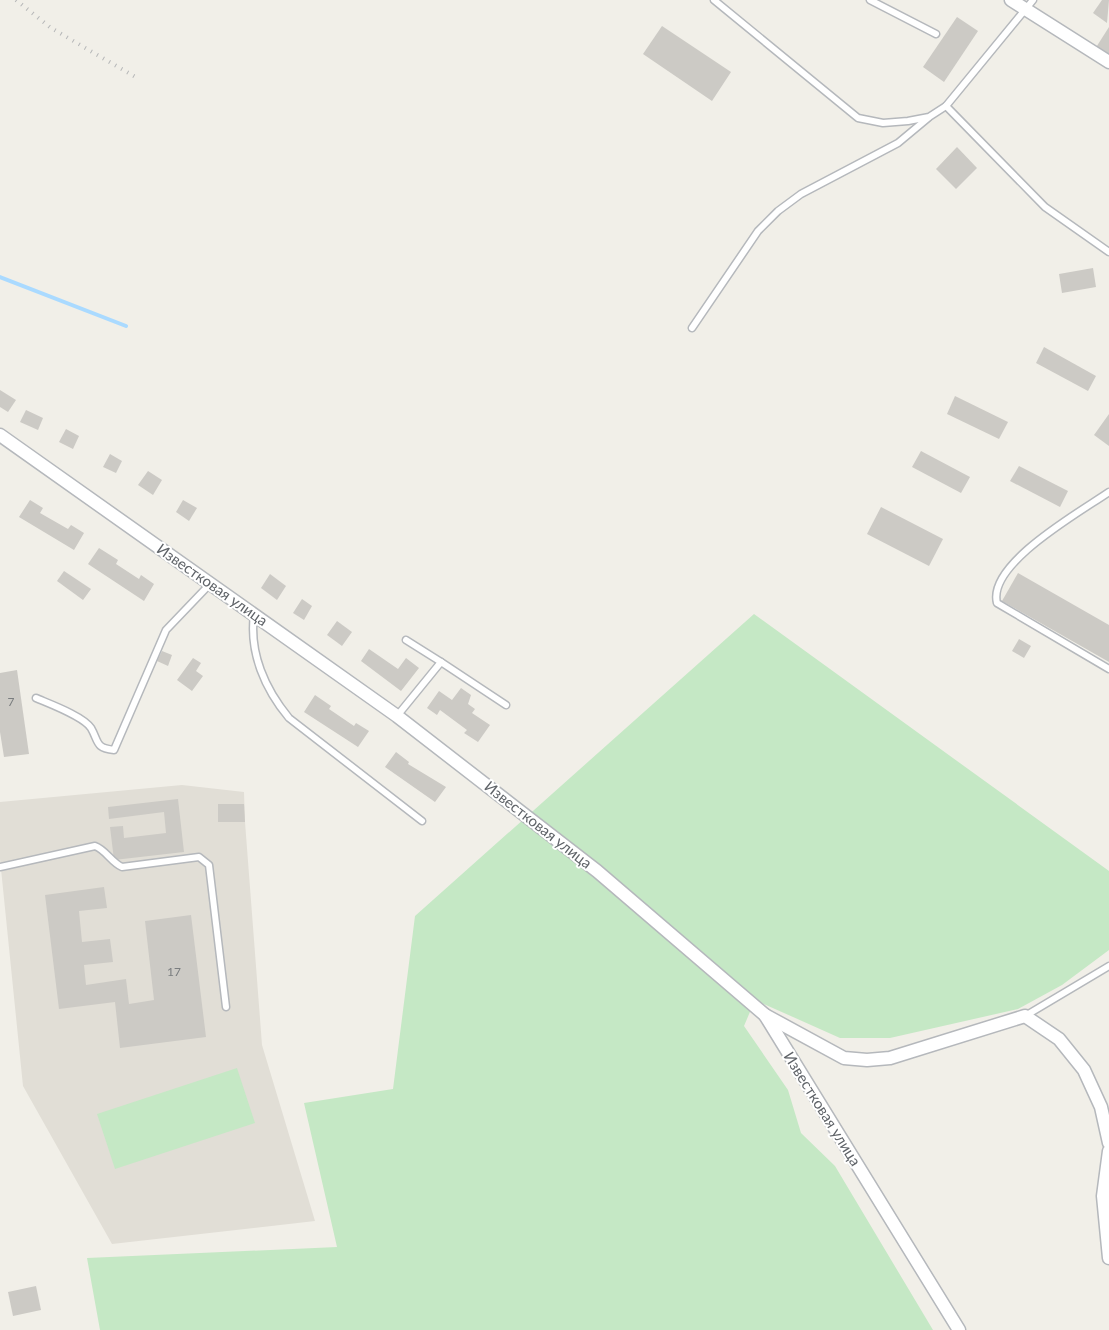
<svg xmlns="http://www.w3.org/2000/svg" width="1109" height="1330" font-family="Lato,sans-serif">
  <rect width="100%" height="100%" fill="#f1efe8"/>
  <path fill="#e1ded6" d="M182,785L244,792L245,822L262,1045L315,1221L112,1244L23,1086L0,859V802Z"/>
  <g fill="#c5e8c5">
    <path d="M754,614L1109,871V950L1062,985L1018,1009L890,1038H840L755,1000L744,1026L788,1090L801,1133L835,1166L933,1330H100L87,1258L337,1247L304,1103L393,1089L415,916Z"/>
    <path d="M237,1068L255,1123L115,1169L97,1114Z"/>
  </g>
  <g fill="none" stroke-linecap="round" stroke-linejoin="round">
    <path stroke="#aadaff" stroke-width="4" d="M0,277L126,326"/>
  </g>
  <g fill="#cccac5">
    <path d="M1102,0H1109L1107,23L1093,13Z"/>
    <path d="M957,17L978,31L944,82L923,67Z"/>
    <path d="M662,26L731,72L712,101L643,54Z"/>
    <path d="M1109,27V58L1095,49Z"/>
    <path d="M957,147L977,168L956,189L936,169Z"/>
    <path d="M1093,268L1096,287L1062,293L1059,274Z"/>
    <path d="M1044,347L1096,376L1088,391L1036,363Z"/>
    <path d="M0,390L16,400L8,412L0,407Z"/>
    <path d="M955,396L1008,422L999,439L947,414Z"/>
    <path d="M26,410L43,418L38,430L20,422Z"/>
    <path d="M1109,414V446L1094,435Z"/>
    <path d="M66,429L79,436L73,449L59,442Z"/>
    <path d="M921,451L970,477L961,493L912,467Z"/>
    <path d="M110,454L122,461L116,473L103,467Z"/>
    <path d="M1019,466L1068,491L1060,507L1010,481Z"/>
    <path d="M148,471L162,480L153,495L138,485Z"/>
    <path d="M30,500L43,508L40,513L68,529L71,525L84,533L74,550L19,517Z"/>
    <path d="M183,500L197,508L189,521L176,512Z"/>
    <path d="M881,507L943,539L929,566L867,534Z"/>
    <path d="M99,548L118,560L116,564L139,579L141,575L154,584L144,601L88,564Z"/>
    <path d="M64,571L91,589L83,600L57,581Z"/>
    <path d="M1018,573L1109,625V662L1002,601Z"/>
    <path d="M270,574L286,586L277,600L261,588Z"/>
    <path d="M302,599L312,606L304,620L293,613Z"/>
    <path d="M337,621L352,632L342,646L327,635Z"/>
    <path d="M1019,639L1031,646L1024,658L1012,651Z"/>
    <path d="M369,649L398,669L406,658L419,668L401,691L361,661Z"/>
    <path d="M162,651L172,655L168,666L157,661Z"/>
    <path d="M193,658L201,663L196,671L203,676L192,691L177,680Z"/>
    <path d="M17,670L29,754L4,757L0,732V673Z"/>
    <path d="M461,688L471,695L468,704L475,709L472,713L490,725L478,742L464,733L467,730L440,710L437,715L427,708L439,691L452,700Z"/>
    <path d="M315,695L331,706L329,709L354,726L356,723L369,731L358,747L304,712Z"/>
    <path d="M396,752L409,762L408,764L446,787L435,802L385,767Z"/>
    <path d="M178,799L184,852L114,860L110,827L123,826L124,838L166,833L164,812L109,819L108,807Z"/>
    <path d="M218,804H244L245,822H218Z"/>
    <path d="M104,887L107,908L79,911L82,942L110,939L113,962L84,965L86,985L126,979L129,1004L154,1000L145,921L191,915L206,1037L120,1048L115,1002L59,1009L45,895Z"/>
    <path d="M36,1286L41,1310L13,1316L8,1292Z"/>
  </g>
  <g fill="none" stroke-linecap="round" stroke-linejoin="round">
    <g stroke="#b5b8bc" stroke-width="9">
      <g id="service">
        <path d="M714,0L858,118L883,123L908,121L929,117L946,106L1033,0"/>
        <path d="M870,0L936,34"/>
        <path d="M946,106L1045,207L1109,252"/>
        <path d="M692,328L758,231L778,211L801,194L898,143L928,118"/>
        <path d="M1109,492C1080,512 987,564 997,603L1109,669"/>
        <path d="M254,615C249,653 265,689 289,718L422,821"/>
        <path d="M406,640L441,662"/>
        <path d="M36,698C50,704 83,716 91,728C99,742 95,748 114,750L166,630L210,584"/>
        <path d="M397,716L441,662L506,705"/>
        <path d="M0,867L95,846C106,850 111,862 122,867L199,857L209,865L226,1007"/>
        <path d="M1025,1016L1109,966"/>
      </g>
    </g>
    <g stroke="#b5b8bc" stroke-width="15">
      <g id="minor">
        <path d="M1011,0L1109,62"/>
        <path d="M0,435L397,716L597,871L765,1015L959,1330"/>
        <path d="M765,1015L844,1058L867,1060L890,1058L1025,1016L1059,1039L1084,1070L1101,1107L1109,1143"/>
        <path d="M1109,1151L1103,1196L1109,1258"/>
      </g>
    </g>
    <use href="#service" stroke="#fff" stroke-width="6"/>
    <use href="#minor" stroke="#fff" stroke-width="12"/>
    <path stroke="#b6b7b8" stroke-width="4" stroke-dasharray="1 6" stroke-linecap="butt" d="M16,0L51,28L139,79"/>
  </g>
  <g text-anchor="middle" stroke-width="4" stroke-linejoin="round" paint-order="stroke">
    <g font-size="12" fill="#7a7d7f">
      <text x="11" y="706">7</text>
      <text x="174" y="976">17</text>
    </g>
    <g font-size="15" fill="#5f6368" stroke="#fff">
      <text transform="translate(212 585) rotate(35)" y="5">Известковая улица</text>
      <text transform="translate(538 825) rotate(38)" y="5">Известковая улица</text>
      <text transform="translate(822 1109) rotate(58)" y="5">Известковая улица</text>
    </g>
  </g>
</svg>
